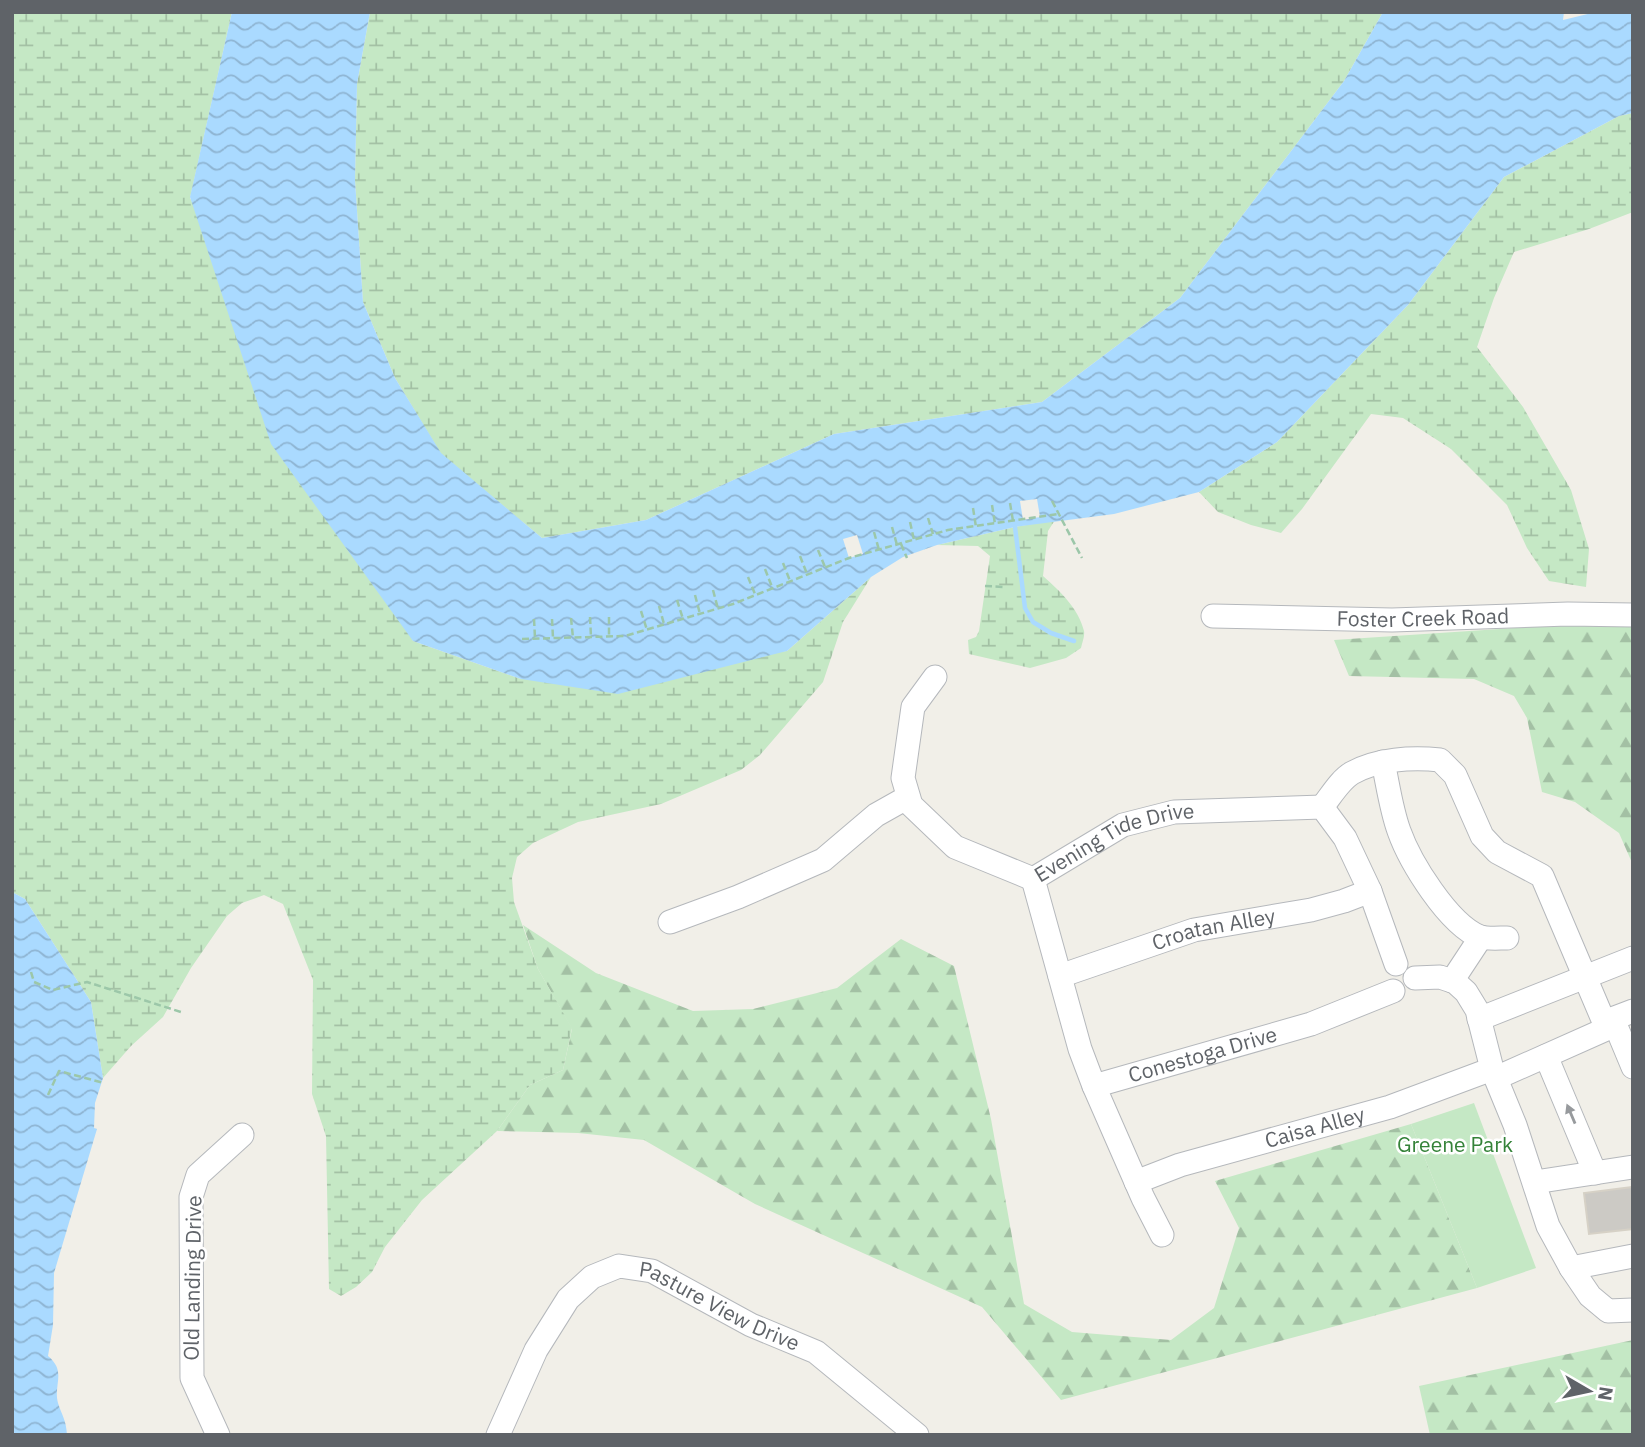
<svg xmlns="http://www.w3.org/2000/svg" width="1645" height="1447" font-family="'IBM Plex Sans',sans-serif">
  <defs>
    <pattern id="forest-firs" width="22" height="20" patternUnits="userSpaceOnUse" patternTransform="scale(1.75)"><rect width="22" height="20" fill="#c5e8c5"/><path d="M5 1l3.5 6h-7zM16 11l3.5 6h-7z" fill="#a3c0a4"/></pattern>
    <pattern id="wetland-marsh" width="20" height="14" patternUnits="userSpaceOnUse" patternTransform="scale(1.75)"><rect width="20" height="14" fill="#c5e8c5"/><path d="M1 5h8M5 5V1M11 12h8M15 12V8" fill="none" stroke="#a3c0a4"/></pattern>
    <pattern id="water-waves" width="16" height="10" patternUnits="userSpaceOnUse" patternTransform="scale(1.75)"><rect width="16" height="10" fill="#aadaff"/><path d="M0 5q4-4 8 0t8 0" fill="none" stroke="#8eb4d2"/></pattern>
  </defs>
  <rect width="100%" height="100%" fill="#f1efe8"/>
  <g fill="url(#forest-firs)">
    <path d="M1577,624L1633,625V865L1619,833L1575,802L1542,792L1527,718L1514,696L1474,679L1349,676L1334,640Z"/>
    <path d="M523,925L596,973L693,1011L753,1009L837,988L901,939L954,966L991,1119L1024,1304L1072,1332L1171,1340L1214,1308L1239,1228L1215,1181L1411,1124L1477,1288L1061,1400L982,1307L755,1204L644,1140L578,1133L497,1131L530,1085L563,1070L572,1029L538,969Z"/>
    <path d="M1633,1340V1435H1430L1419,1386Z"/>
  </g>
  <g fill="url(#wetland-marsh)">
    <path d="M12,12H232L190,198L413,641L521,679L787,651L871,577L843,622L823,682L760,755L741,770L661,804L578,822L533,843L517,857L512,878L514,902L538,969L572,1028L563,1070L530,1085L497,1131L422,1200L385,1247L372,1272L356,1287L341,1296L329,1289L326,1136L312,1094L313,980L283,904L264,895L242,903L227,916L191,968L163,1017L131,1046L103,1078L91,1002L25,899L12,892Z"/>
    <path d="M370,12H1383L1344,81L1180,298L1042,402L834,434L646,520L542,538L441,454L395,378L363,302L355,180L357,84Z"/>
    <path d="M1633,113V212L1589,229L1514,252L1494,298L1477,347L1523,407L1571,490L1589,549L1586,587L1549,581L1527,548L1507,505L1451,449L1403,418L1371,414L1302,509L1281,533L1251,525L1218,512L1199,492L1277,442L1408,305L1504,177L1619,116Z"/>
    <path d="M1055,520L1048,531L1043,576C1059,590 1079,609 1084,631C1085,636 1082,643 1081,648L1066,658L1030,668L969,654L968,640L976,637L979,631L990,556L978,546L937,545L1015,527Z"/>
  </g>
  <path fill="#c5e8c5" d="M1474,1103L1536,1268L1477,1288L1411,1124Z"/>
  <g fill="url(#water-waves)">
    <path d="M232,12H370L357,84L355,180L363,302L395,378L441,453L542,538L646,520L834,434L1042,402L1180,298L1344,81L1383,12H1564L1563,20L1596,12H1633V113L1619,116L1504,177L1408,305L1277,442L1199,492L1114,514L1015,527L937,545L903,557L871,577L787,651L618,694L521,679L413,641L271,444L190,197Z"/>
    <path d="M12,892L25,899L91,1002L103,1078L95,1103L94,1128L97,1129L54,1273L53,1325L48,1356C67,1372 53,1384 58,1403C62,1416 66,1419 67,1435H12Z"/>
  </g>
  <g fill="#f1efe8">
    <path d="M1037,499L1040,517L1023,520L1020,501Z"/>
    <path d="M857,535L863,554L849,558L843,539Z"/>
  </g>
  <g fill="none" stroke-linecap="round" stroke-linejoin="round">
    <path stroke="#aadaff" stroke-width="4.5" d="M1015,527L1025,608L1033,622L1051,633L1074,641"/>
  </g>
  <path fill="#cccac5" stroke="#d6d1c6" stroke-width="2" d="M1633,1187V1229L1589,1234L1584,1193Z"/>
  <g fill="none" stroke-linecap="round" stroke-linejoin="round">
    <g stroke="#b5b8bc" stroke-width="25">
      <g id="minor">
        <path id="s1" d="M1213,616L1392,620L1568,614L1633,615"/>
        <path d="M935,677L913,707L903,778L911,805L955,847L1033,879"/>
        <path d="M1383,762C1388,785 1391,809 1399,831C1410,862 1448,924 1480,937C1487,939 1499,938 1507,938"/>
        <path d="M1322,807C1331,796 1340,780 1352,773C1377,759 1412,757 1440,760L1455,775L1482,836L1497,852L1542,876L1604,1022L1633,1011"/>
        <path id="s2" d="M1033,879L1080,1049L1094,1086L1311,1024L1393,991"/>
        <path id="s3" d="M1033,879L1123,825L1174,812L1322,807L1345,838L1370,891L1396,964"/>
        <path d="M670,922L738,897L823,860L876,815L908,797"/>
        <path id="s4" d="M1060,976L1194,930L1311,910L1344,901L1370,891"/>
        <path d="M1415,978L1440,977L1455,982L1466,992L1477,1010L1492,1069L1515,1125L1548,1226L1571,1268L1633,1256"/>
        <path d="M1452,981L1481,937"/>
        <path d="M1479,1019L1633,958"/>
        <path d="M1613,1019L1633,1067"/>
        <path d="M1546,1056L1595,1173"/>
        <path d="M1496,1078L1604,1030V1022"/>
        <path d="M1094,1086L1143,1198L1162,1235"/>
        <path id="s5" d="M1136,1182L1180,1165L1390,1107L1492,1069"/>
        <path d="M1535,1182L1633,1167"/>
        <path d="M1571,1268L1590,1296L1608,1311L1633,1310"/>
        <path d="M218,1435L192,1378L191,1197L198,1175L242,1135"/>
        <path id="s6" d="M498,1435L536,1350L568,1299L592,1277L619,1266L652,1271L751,1325L816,1352L917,1435"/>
      </g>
    </g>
    <g stroke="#9cc7a9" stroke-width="2.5" stroke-dasharray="7 3.5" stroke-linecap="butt">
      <path d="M1052,501L1082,558"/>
      <path d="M1010,503L1013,521"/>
      <path d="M992,505L995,524"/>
      <path d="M973,508L976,527"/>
      <path d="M928,518L933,534"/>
      <path d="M910,522L914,540"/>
      <path d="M892,527L897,545"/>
      <path d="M874,532L879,550"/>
      <path d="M901,544L907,558"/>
      <path d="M818,550L825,567"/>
      <path d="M800,556L807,574"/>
      <path d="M783,563L790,581"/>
      <path d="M765,569L772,587"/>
      <path d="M748,577L755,594"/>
      <path d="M985,586L1004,587"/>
      <path d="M713,590L718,609"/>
      <path d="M695,595L700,614"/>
      <path d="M677,600L683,619"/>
      <path d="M659,606L664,624"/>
      <path d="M641,611L647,630"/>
      <path d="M590,617L591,637"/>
      <path d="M609,617V637"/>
      <path d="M571,618L573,638"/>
      <path d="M534,619L535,638"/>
      <path d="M552,619L553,638"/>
      <path d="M522,639L625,636L733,604L849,558L948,530L1059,514"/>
      <path d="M31,972L34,982L53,990L87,982L181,1012"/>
      <path d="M48,1095L59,1071L104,1083"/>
    </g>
    <use href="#minor" stroke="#fff" stroke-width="23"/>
  </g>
  <defs><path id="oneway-solid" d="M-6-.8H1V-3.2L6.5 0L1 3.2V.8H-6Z" transform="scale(1.75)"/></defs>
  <use fill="#979a9d" href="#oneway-solid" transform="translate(1571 1114) rotate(-113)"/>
  <g text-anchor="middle" stroke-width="5" stroke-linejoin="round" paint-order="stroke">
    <g font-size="21" fill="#5f6368" stroke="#fff">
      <text dy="7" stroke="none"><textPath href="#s1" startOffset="210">Foster Creek Road</textPath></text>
      <text dy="7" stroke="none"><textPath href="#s3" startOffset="91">Evening Tide Drive</textPath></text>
      <text dy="7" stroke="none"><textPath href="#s4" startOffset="161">Croatan Alley</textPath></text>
      <text dy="7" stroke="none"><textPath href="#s2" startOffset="329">Conestoga Drive</textPath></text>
      <text dy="7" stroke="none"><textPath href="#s5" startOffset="187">Caisa Alley</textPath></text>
      <text transform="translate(193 1278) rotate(-89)" y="7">Old Landing Drive</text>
      <text dy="7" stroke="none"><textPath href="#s6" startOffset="324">Pasture View Drive</textPath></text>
    </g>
    <g font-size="21" fill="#348238" stroke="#fff">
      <text x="1455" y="1152">Greene Park</text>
    </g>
  </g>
  <rect width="1645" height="1447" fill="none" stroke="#5f6368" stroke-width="28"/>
  <g transform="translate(1589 1391) rotate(99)" stroke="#ffffff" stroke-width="5" paint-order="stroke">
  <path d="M0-5L12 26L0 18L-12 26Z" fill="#5f6368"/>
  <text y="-10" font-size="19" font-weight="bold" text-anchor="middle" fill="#5f6368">N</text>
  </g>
</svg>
